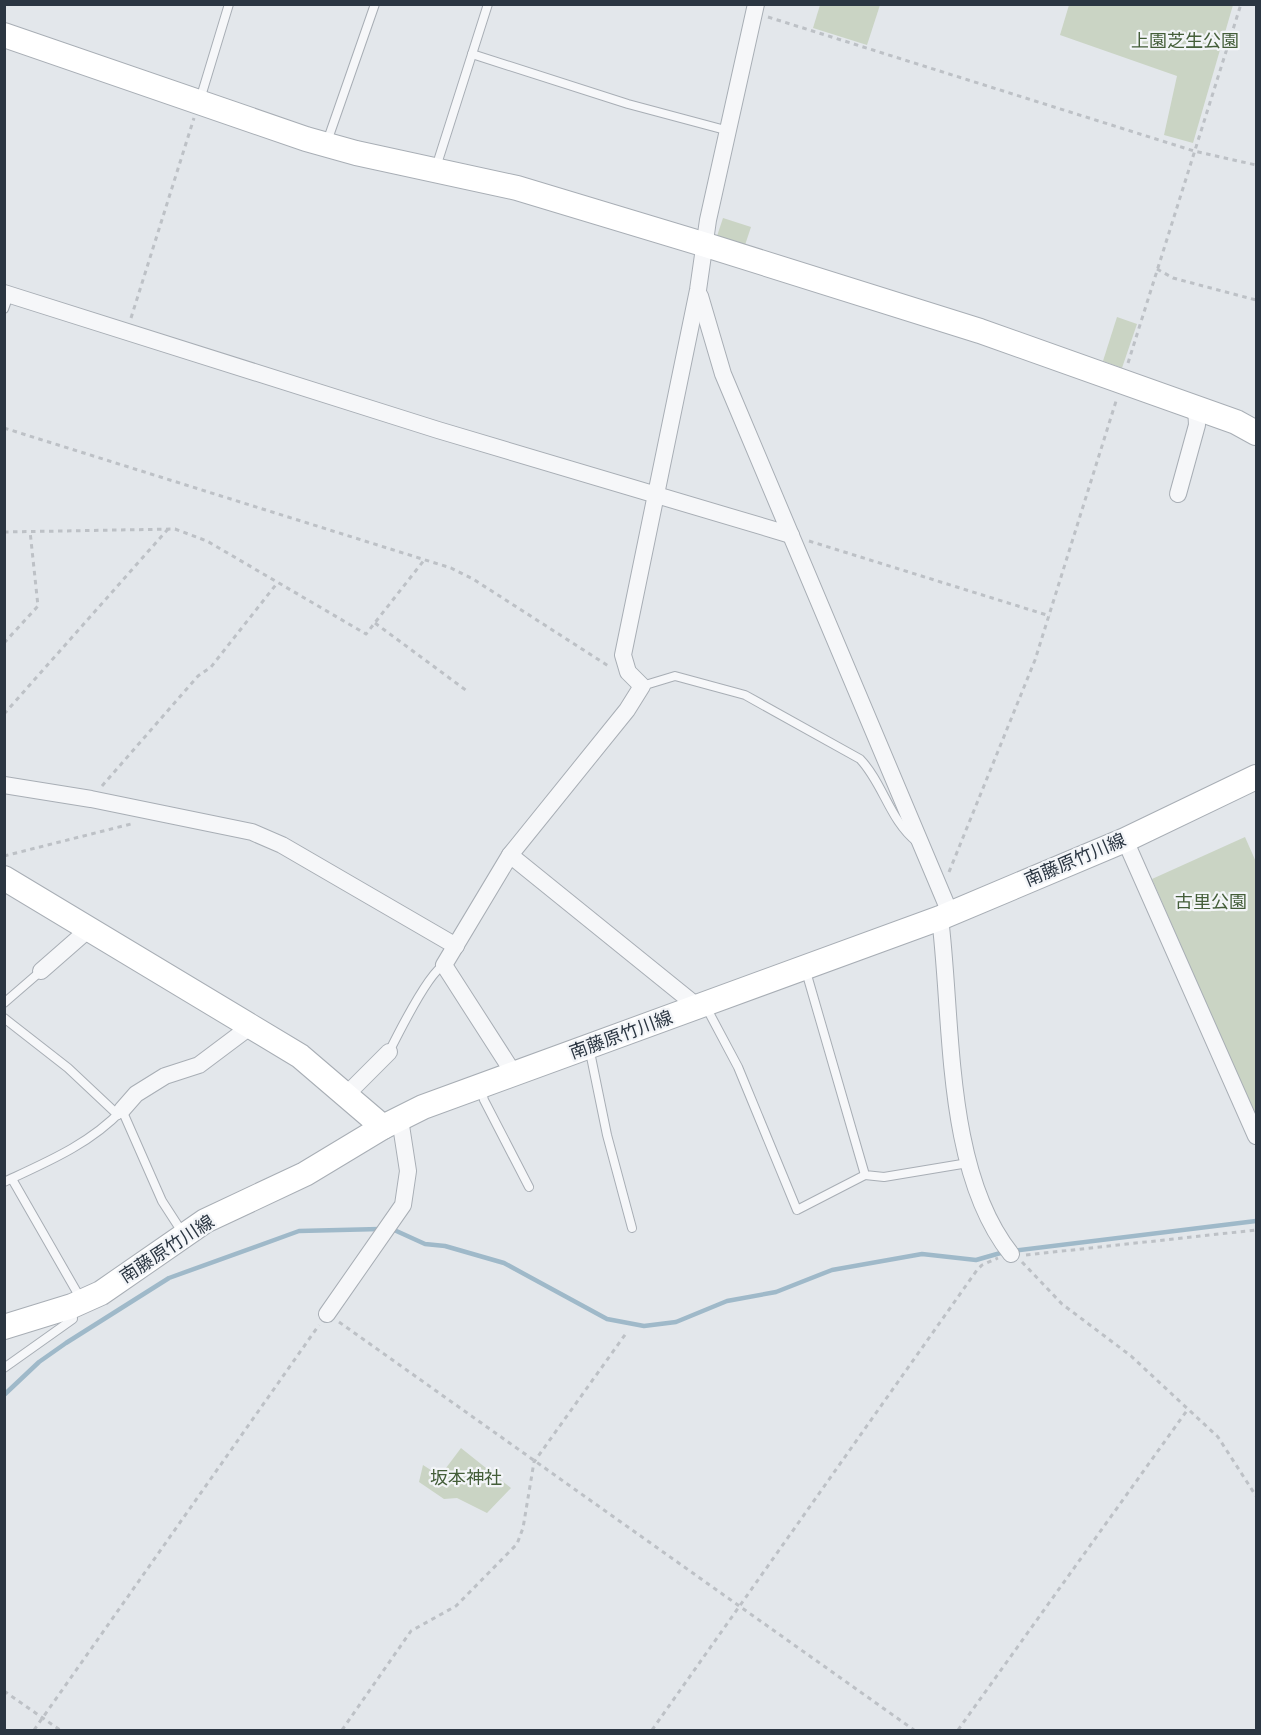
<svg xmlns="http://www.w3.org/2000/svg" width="1261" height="1735" font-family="'Public Sans','Noto Sans JP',sans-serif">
  <rect width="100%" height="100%" fill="#e3e7eb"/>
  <g fill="#cad4c4">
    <path d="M820,5H880L867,45L813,28Z"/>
    <path d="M1069,5H1233L1193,143L1164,135L1177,76L1060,35Z"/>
    <path d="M723,218L751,227L745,245L717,236Z"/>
    <path d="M1117,317L1137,324L1122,368L1103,361Z"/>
    <path d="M1245,837L1256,862V1118L1152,879Z"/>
    <path d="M461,1448L511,1488L487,1513L457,1498L444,1499L419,1482L423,1465L440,1476Z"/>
  </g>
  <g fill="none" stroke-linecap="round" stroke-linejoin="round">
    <g stroke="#9fb9c9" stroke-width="4.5">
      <path d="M392,1229L425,1244L445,1246L504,1263L607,1319L644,1326L676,1322L727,1301L776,1292L832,1270L922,1254L976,1260L1004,1252"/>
      <path d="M1012,1251L1256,1221"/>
      <path d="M4,1395L39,1362L66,1343L169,1278L299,1231L380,1229"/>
    </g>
    <g stroke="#a8aeb5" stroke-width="10">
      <g id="lane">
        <path d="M472,54L628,104L729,131"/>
        <path d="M202,93L229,4"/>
        <path d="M329,136L375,4"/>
        <path d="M438,161L488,4"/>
        <path d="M4,309L9,295"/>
        <path d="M642,686L675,676L745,695L860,759C883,783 890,821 917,842"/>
        <path d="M805,968L865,1175L884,1177L968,1163"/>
        <path d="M4,1003L41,971"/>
        <path d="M705,1005L738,1067L797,1210L865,1175"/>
        <path d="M4,1018L68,1068L118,1115"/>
        <path d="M589,1047L607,1135L632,1228"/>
        <path d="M389,1052C398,1034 429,972 444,965"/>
        <path d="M481,1089L484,1100L529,1187"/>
        <path d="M12,1179L82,1301"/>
        <path d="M4,1182C47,1162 90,1144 122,1110L162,1201L184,1235"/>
        <path d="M4,1368L73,1319L72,1307"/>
      </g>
    </g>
    <g stroke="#a8aeb5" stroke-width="18">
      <g id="street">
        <path d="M4,293L438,430L791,535"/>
        <path d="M700,296L723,374L950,913"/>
        <path d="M1178,494L1197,425L1196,407"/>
        <path d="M4,785L91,799L252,832L282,845L456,946"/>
        <path d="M1125,840L1256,1136"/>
        <path d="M510,855L698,1007"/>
        <path d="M940,918C953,1021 944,1170 1011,1254"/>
        <path d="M41,971L89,929"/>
        <path d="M514,1074L444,965L510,855L627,710L642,686L628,672L623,655L698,290L708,220L756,4"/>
        <path d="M346,1095L389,1052"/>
        <path d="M122,1110L136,1094L165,1076L199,1065L251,1026"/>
        <path d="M327,1314L403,1205L408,1171L400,1119"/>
      </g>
    </g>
    <g stroke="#a8aeb5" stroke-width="26">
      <g id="secondary">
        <path d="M4,35L306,139L356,153L517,188L706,245L980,331L1236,422L1256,433"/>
        <path d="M4,878L300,1056L383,1127"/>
        <path d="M4,1327L72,1306L101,1293L205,1221L305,1174L383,1127L423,1107L940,918L1125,840L1256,777"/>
      </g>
    </g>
    <g stroke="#bdc1c6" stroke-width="3" stroke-dasharray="4.5 4.5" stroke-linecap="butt">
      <path d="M768,17L1194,151L1256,165"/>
      <path d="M1157,269L1173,278L1256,300"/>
      <path d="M131,318L194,118"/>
      <path d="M1128,363L1241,4"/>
      <path d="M4,428L451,568L473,579L610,667"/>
      <path d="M4,532L175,529L207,541L366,634L425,559"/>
      <path d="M809,541L1050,616"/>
      <path d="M375,623L467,691"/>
      <path d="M4,643L38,606L30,531"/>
      <path d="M4,714L168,529"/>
      <path d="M102,786L198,676L211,667L278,582"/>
      <path d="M4,856L131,824"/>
      <path d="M949,872L1035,660L1117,398"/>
      <path d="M1026,1255L1256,1230"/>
      <path d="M1022,1262L1062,1304L1131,1356L1218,1437L1256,1496"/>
      <path d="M339,1322L914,1730"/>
      <path d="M4,1691L60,1730"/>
      <path d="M34,1730L319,1325"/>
      <path d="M342,1730L411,1631L456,1606L517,1544L523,1528L534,1462L627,1332"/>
      <path d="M652,1730L977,1270L982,1265L998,1258"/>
      <path d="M958,1730L1188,1409"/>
    </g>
    <use href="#lane" stroke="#f6f7f9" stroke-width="8"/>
    <use href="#street" stroke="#f6f7f9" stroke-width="16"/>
    <use href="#secondary" stroke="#fff" stroke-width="24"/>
  </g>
  <g text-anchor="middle" stroke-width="4.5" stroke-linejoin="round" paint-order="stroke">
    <g font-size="18" fill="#445e39" stroke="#f3f5f8">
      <text x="1185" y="47">上園芝生公園</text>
      <text x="1211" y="908">古里公園</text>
      <text x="466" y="1484">坂本神社</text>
    </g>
    <g font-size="18" fill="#2b3642" stroke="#f3f5f8">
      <text transform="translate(1075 860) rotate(-23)" y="6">南藤原竹川線</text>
      <text transform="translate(621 1035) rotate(-20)" y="6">南藤原竹川線</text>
      <text transform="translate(167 1249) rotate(-33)" y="6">南藤原竹川線</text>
    </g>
  </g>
  <rect width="1261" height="1735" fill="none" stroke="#2b3642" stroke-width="12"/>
</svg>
